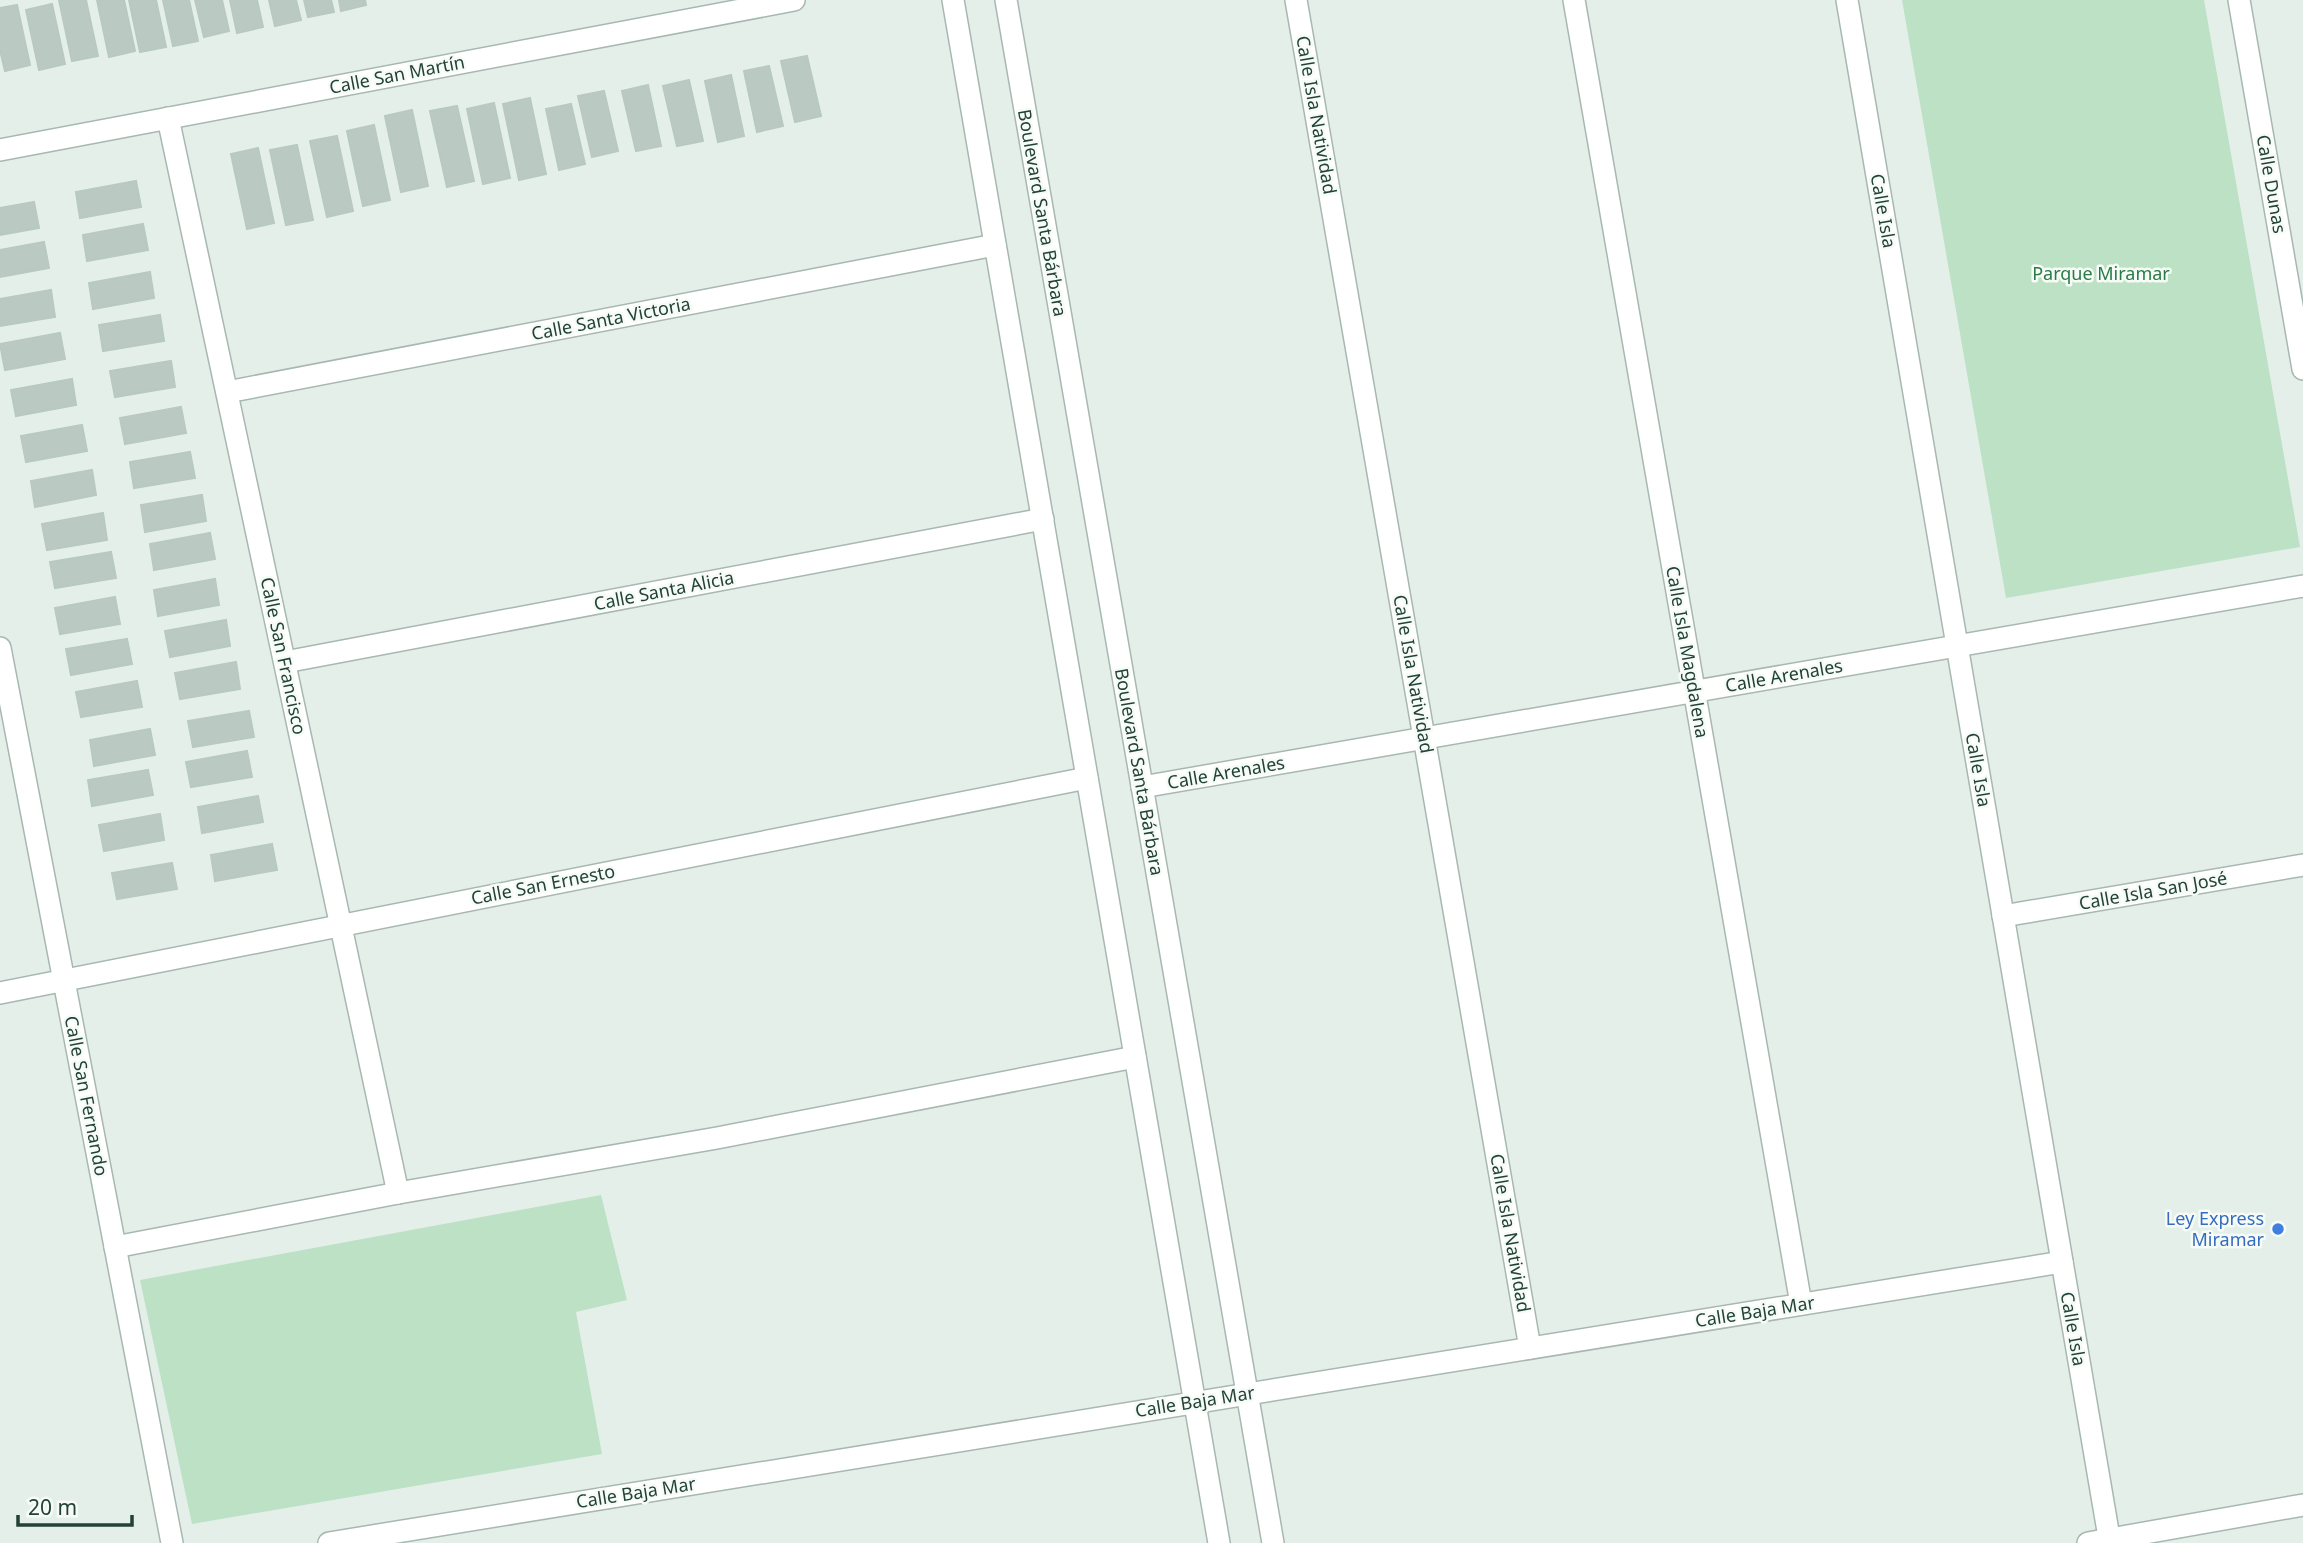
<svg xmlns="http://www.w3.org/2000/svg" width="2303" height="1543" font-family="'Noto Sans',sans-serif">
  <rect width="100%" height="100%" fill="#e5efea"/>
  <g fill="#bde1c4">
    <path d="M1902,0H2204L2300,547L2006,598Z"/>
    <path d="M601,1195L627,1300L576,1312L602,1454L192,1524L140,1280Z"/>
  </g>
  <g fill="#bacac2" stroke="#b7c9c0" stroke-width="2">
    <path d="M59,0H86L98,56L72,61Z"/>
    <path d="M97,0H124L135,51L109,57Z"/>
    <path d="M129,0H156L166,47L140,52Z"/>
    <path d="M163,0H189L198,41L173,46Z"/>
    <path d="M195,0H222L229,31L204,37Z"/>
    <path d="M230,0H257L263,27L237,33Z"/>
    <path d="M269,0H296L301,20L275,26Z"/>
    <path d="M304,0H331L334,12L308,17Z"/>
    <path d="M339,0H365L366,5L341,11Z"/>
    <path d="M52,4L65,64L39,70L26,10Z"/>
    <path d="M17,5L30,65L5,71L0,50V8Z"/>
    <path d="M807,56L821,116L795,122L781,61Z"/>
    <path d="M769,66L783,126L757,132L744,71Z"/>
    <path d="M731,75L744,136L718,142L705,81Z"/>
    <path d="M689,80L703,141L677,146L663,86Z"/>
    <path d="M648,85L661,146L636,151L622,91Z"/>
    <path d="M604,91L618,151L592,157L578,96Z"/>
    <path d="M530,98L546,174L519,180L503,104Z"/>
    <path d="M494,103L510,178L483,184L467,109Z"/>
    <path d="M571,104L585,164L559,170L546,109Z"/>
    <path d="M457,106L474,181L447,187L430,111Z"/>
    <path d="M412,110L428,186L401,192L385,116Z"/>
    <path d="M374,125L390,200L363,206L347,131Z"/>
    <path d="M337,136L353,211L327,217L310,141Z"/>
    <path d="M297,145L313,220L286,225L270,150Z"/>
    <path d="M258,148L274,223L247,229L231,154Z"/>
    <path d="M136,181L141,207L80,218L76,192Z"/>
    <path d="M34,202L39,228L0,235V208Z"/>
    <path d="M143,224L148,250L87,261L83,235Z"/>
    <path d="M44,242L49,268L0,277V250Z"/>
    <path d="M150,272L154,298L93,309L89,283Z"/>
    <path d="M51,290L55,317L0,326V299Z"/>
    <path d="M160,315L164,341L103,351L99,325Z"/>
    <path d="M60,333L65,359L5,370L0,344Z"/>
    <path d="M171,361L175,387L115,397L110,371Z"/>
    <path d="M72,379L76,405L16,416L11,390Z"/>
    <path d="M181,407L186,433L125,444L120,418Z"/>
    <path d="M82,425L87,451L26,462L21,436Z"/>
    <path d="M190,452L195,478L134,488L130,462Z"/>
    <path d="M92,470L96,495L35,507L31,481Z"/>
    <path d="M202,495L206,521L145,532L141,505Z"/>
    <path d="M103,513L107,540L47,550L42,524Z"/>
    <path d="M210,533L215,559L154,570L150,544Z"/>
    <path d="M111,552L116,578L55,588L50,562Z"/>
    <path d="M215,579L219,605L158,616L154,590Z"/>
    <path d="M115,597L120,624L60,634L55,608Z"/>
    <path d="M226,620L230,646L170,657L165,631Z"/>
    <path d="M127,639L132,664L71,675L66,649Z"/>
    <path d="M236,662L240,689L180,699L175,673Z"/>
    <path d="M137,681L142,707L81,717L76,692Z"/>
    <path d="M249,711L254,737L193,747L188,721Z"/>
    <path d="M150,729L155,755L94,766L90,740Z"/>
    <path d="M247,751L252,777L191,787L186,762Z"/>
    <path d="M148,770L153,795L92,806L88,780Z"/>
    <path d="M258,796L263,822L202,833L198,807Z"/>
    <path d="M160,814L164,840L104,851L99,825Z"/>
    <path d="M272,844L277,870L215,881L211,855Z"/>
    <path d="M172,863L177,889L117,899L112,873Z"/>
  </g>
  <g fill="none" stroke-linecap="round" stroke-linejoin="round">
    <g stroke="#a7b8b1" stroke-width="24">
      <g id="street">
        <path d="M953,0L1219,1543"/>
        <path d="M1006,0L1273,1543"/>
        <path d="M1296,0L1530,1348"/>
        <path d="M1574,0L1801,1304"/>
        <path d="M1847,0L2110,1543"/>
        <path d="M2239,0L2303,369"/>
        <path d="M168,118L398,1193"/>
        <path d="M0,150L794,0"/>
        <path d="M227,392L995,245"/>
        <path d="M0,648L172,1543"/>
        <path d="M285,662L1043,519"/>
        <path d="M1142,787L2303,586"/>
        <path d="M2003,916L2303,865"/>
        <path d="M0,993L1087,778"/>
        <path d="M115,1247L398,1193L717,1138L1135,1057"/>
        <path d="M329,1543L2062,1262"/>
        <path d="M2088,1543L2303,1505"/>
      </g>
    </g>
    <use href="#street" stroke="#fff" stroke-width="21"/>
  </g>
  <circle fill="#3f7fe0" stroke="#f6fbf8" stroke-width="2.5" cx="2278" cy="1229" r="7"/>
  <g text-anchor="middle" stroke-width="5" stroke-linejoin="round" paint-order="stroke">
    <g font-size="18" fill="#224237" stroke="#f6fbf8">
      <text transform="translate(397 75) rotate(-11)" y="6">Calle San Martín</text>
      <text transform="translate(1316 115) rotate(80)" y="6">Calle Isla Natividad</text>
      <text transform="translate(2271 184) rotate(80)" y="6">Calle Dunas</text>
      <text transform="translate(1883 211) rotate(80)" y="6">Calle Isla</text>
      <text transform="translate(1042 213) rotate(80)" y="6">Boulevard Santa Bárbara</text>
      <text transform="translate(611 319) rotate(-11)" y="6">Calle Santa Victoria</text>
      <text transform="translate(664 591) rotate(-11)" y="6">Calle Santa Alicia</text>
      <text transform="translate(1687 652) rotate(80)" y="6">Calle Isla Magdalena</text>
      <text transform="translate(283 656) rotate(78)" y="6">Calle San Francisco</text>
      <text transform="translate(1413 674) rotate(80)" y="6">Calle Isla Natividad</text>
      <text transform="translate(1784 676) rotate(-10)" y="6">Calle Arenales</text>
      <text transform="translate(1978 770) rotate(80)" y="6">Calle Isla</text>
      <text transform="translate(1139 772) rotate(80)" y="6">Boulevard Santa Bárbara</text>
      <text transform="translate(1226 773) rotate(-10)" y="6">Calle Arenales</text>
      <text transform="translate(543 885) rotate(-11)" y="6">Calle San Ernesto</text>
      <text transform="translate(2153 891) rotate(-10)" y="6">Calle Isla San José</text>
      <text transform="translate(86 1096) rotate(79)" y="6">Calle San Fernando</text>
      <text transform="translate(1510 1233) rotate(80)" y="6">Calle Isla Natividad</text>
      <text transform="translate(1755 1312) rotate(-9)" y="6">Calle Baja Mar</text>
      <text transform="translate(2073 1329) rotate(80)" y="6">Calle Isla</text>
      <text transform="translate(1195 1402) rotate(-9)" y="6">Calle Baja Mar</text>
      <text transform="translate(636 1493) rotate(-9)" y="6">Calle Baja Mar</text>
    </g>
    <g font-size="18" fill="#2a7c44" stroke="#f6fbf8">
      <text x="2101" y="280">Parque Miramar</text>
    </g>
    <g font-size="18" fill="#366cbe" stroke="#f6fbf8" text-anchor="end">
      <text x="2264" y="1225">Ley Express<tspan x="2264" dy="21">Miramar</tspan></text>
    </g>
  </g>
  <path d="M18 1515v10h114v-10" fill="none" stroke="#224237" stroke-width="3.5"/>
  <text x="28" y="1515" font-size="21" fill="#224237" stroke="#f6fbf8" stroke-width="5" paint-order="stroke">20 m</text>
</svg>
